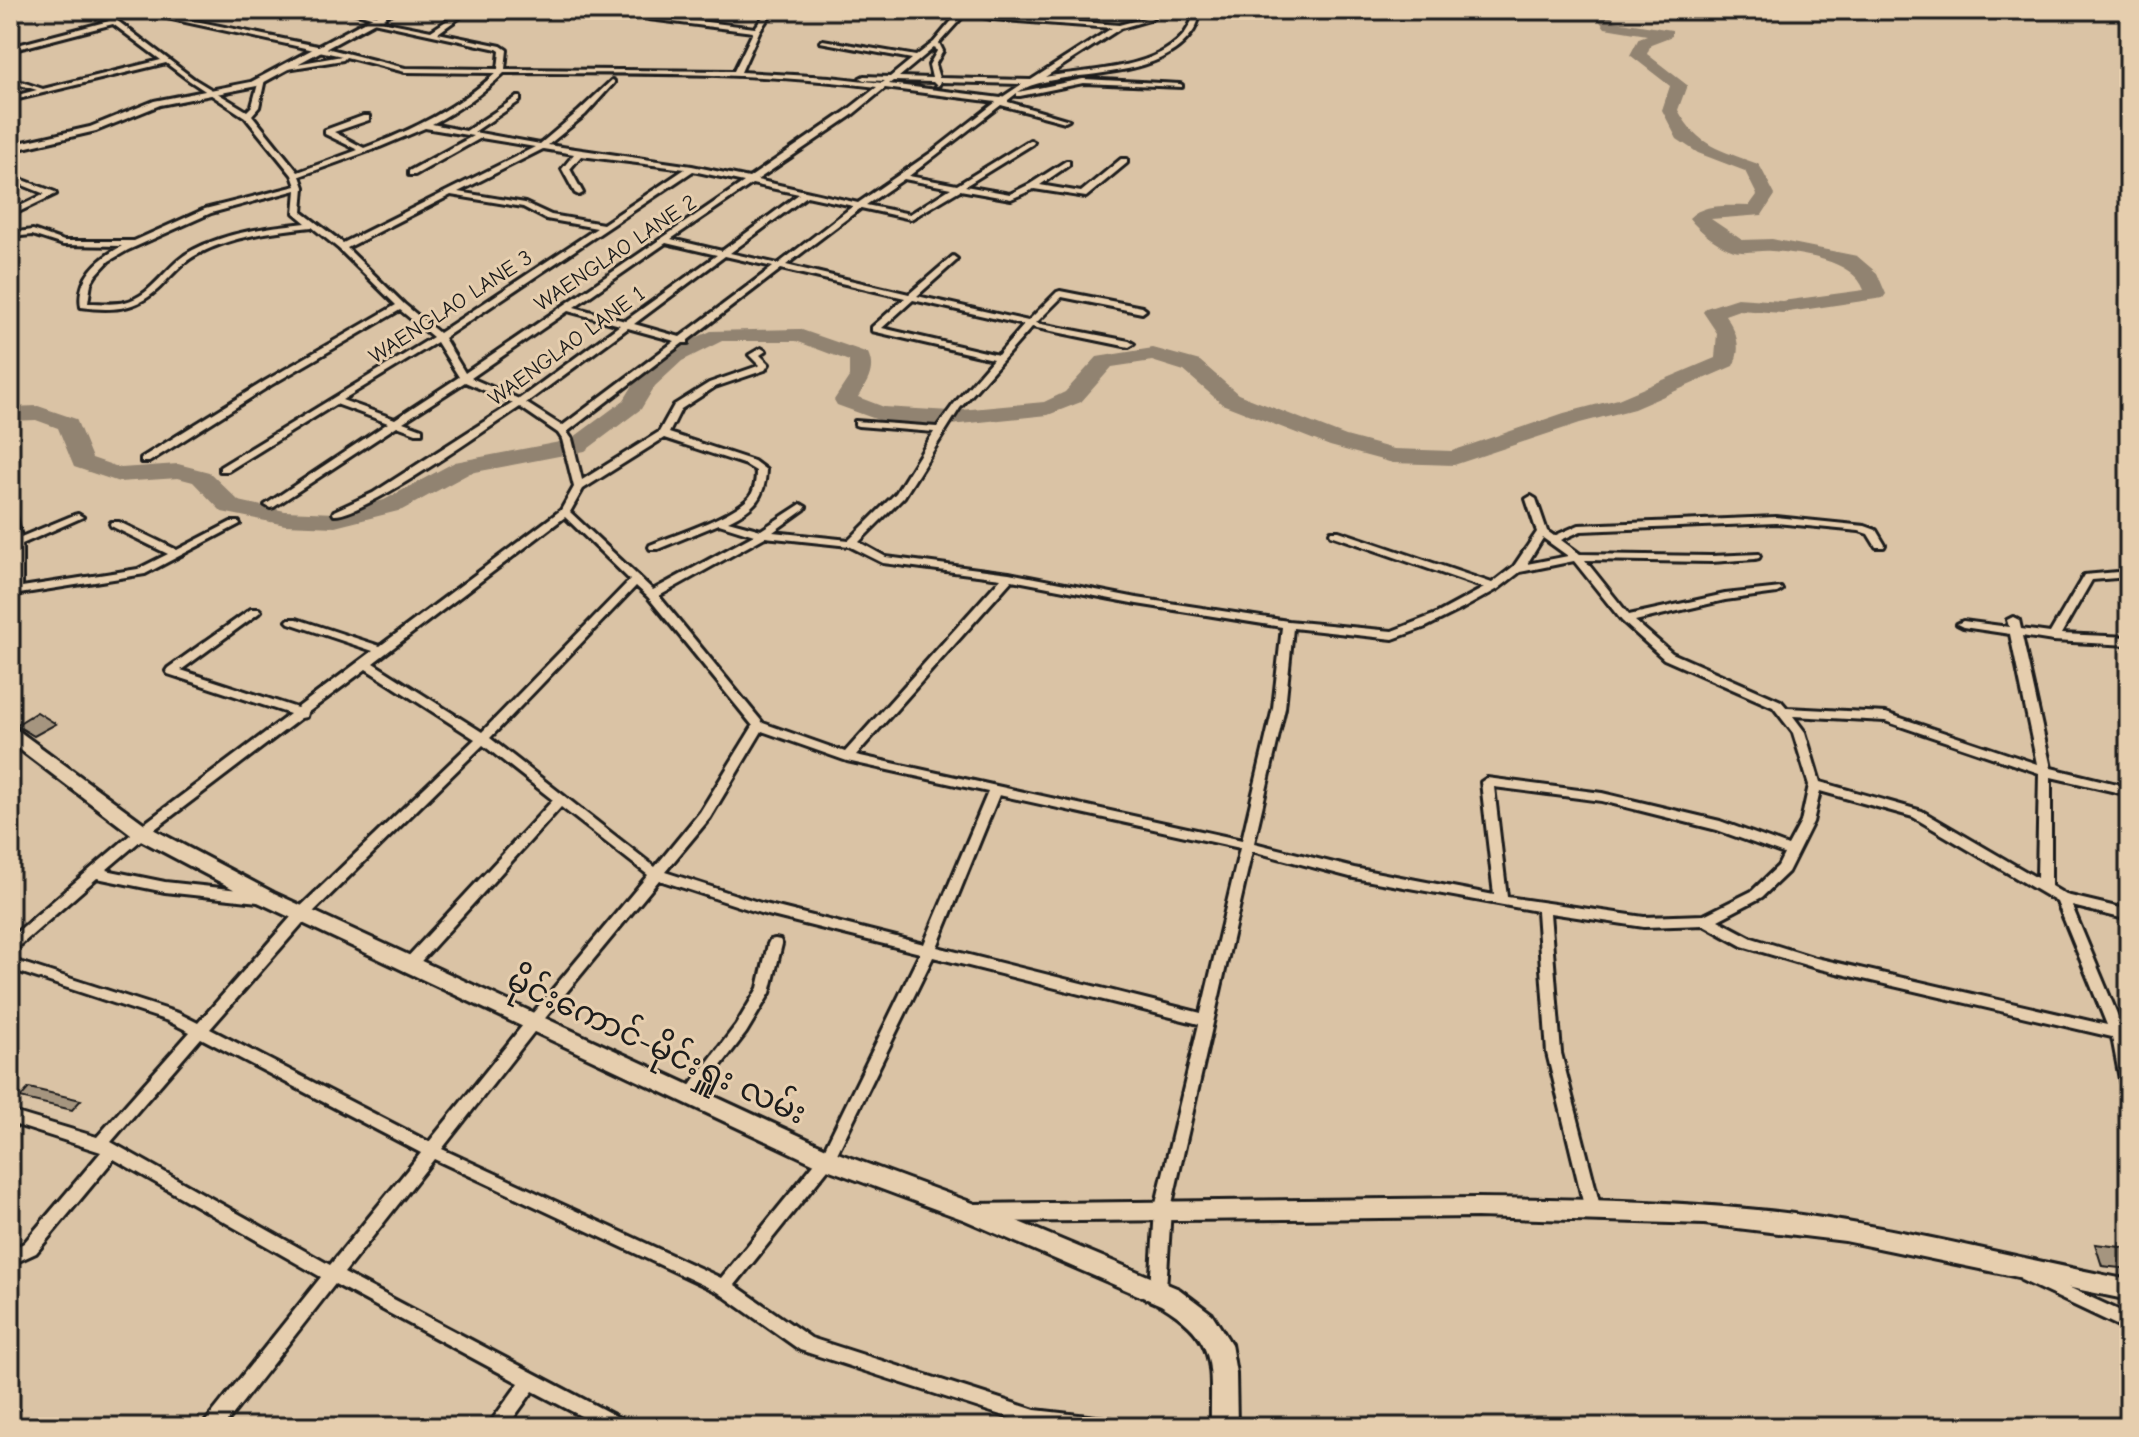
<svg xmlns="http://www.w3.org/2000/svg" width="2139" height="1437" font-family="'Comic Neue','Noto Sans Myanmar',sans-serif">
  <rect width="100%" height="100%" fill="#dac3a5"/>
  <filter id="ink" filterUnits="userSpaceOnUse"><feTurbulence type="fractalNoise" baseFrequency=".0125" numOctaves="2"/><feDisplacementMap in="SourceGraphic" scale="16" xChannelSelector="R" yChannelSelector="G"/><feConvolveMatrix kernelMatrix="1 2 1 2 8 2 1 2 1" color-interpolation-filters="sRGB"/></filter>
  <g filter="url(#ink)">
    <g fill="none" stroke-linecap="round" stroke-linejoin="round">
      <path fill="#918371" fill-rule="evenodd" d="M1591,10H1607L1615,21L1672,30V36L1651,44L1647,54L1687,85L1678,110C1698,147 1721,150 1758,164L1761,168L1775,195L1762,215L1711,219L1742,240L1772,239L1857,256L1877,273L1886,294L1883,298L1782,313L1739,310L1725,315C1736,331 1743,347 1733,366L1634,409L1580,423L1454,465L1393,463L1330,446L1222,404L1184,371L1152,361L1112,367L1081,402L1048,415L950,425L881,421L837,405L834,400L849,377V361L796,341H722L682,361L655,386L641,409L585,451L470,473L402,510L335,527L285,525L222,512L193,482L178,478L119,482L74,467L58,428L36,420L10,421V407L38,406L76,419L92,458L121,468L178,464L209,472L239,501L285,511L335,513L384,500L455,462L570,440L624,400L638,377L666,351L711,331L799,329L868,353C876,370 867,383 858,397L884,407L950,411L1044,402L1065,392L1097,357L1153,348L1200,361L1238,394L1346,436L1394,449L1452,451L1564,413L1618,399L1715,358L1717,333L1703,312L1706,308L1737,298L1782,301L1864,290C1854,260 1800,253 1771,251C1759,250 1746,254 1734,251C1717,245 1699,231 1689,218C1703,203 1729,206 1749,206L1757,195L1745,171L1698,153L1677,139L1662,110L1670,86L1630,55L1639,38L1647,35L1605,28Z"/>
    </g>
    <g fill="#a5957f" stroke="#1c1c1c" stroke-width="2">
      <path d="M37,712L56,724L34,736L16,725Z"/>
      <path d="M29,1088L81,1100L72,1110L20,1098Z"/>
      <path d="M2095,1244L2129,1248V1269L2102,1266Z"/>
    </g>
    <g fill="none" stroke-linecap="round" stroke-linejoin="round">
      <g stroke="#1c1c1c" stroke-width="6">
        <g id="minor">
          <path d="M96,10H103L194,79L247,111L252,106L259,80L265,79L259,107L252,115L298,172L358,150L325,134V130L363,116H369V120L334,132L364,148C413,130 457,108 496,73L405,72L346,57L343,60L287,69L284,67L285,66L342,56L130,10H142L322,47L405,68L498,69L500,51L497,49L373,22L376,20L431,31L463,10H470L438,33L501,46L507,50L505,69L734,71L753,32L649,19L642,16L641,10H647V14L650,15L755,28L768,10H774L760,30L741,72L830,77L882,83L885,81L864,80L860,78L864,76L890,77L912,59L820,42L823,40L916,56L934,42L960,11L959,10H970L992,15L1119,25L1145,18L1157,10H1165L1149,20L1121,28L1045,77C1089,69 1155,71 1185,33C1190,26 1193,18 1196,10H1202C1199,17 1197,27 1192,33C1167,69 1111,72 1072,77C1052,80 1034,82 1018,92L1083,79L1180,84L1182,85V87L1083,83L1020,96H1017V93L1008,100V102L1069,120L1065,122L1001,105L909,176L957,185L1030,140L1034,142L1033,144L965,186L1010,194L1030,184L1066,161H1069V165L1040,185L1081,192L1121,159H1127V163L1086,197L1034,189L1011,199L960,190L911,219L861,208L786,265L909,294L953,256L957,259L956,261L917,296L1028,321L1057,292L1060,291L1142,307L1146,310L1142,313L1062,297L1036,323L1129,341L1134,344L1129,347L1032,327L960,408L904,497L859,542L886,557L1009,573L1137,598L1288,621L1392,631L1436,614L1484,588L1331,535L1330,533L1331,531H1339L1492,583L1514,566L1537,532L1526,499L1531,496L1536,499L1547,531L1554,536L1579,525L1776,517L1865,526L1876,530L1885,545L1884,547H1876L1868,534L1859,531L1776,523L1581,531L1561,540L1580,554L1711,556L1759,554L1760,556L1759,558L1755,559L1711,562L1585,560L1629,615L1725,594L1781,588L1782,590L1777,593L1725,600L1635,621L1672,653L1781,701L1787,708L1886,713L2037,764L2010,634L1963,627L1957,624L1963,621L2009,627L2007,620L2013,617L2019,620L2021,629L2050,633L2084,575L2129,571V577L2092,580L2061,634L2129,637V645L2053,641L2022,636L2051,768L2129,787V795L2051,777V886L2066,895L2129,910V920L2072,906L2122,1026L2129,1025V1037H2126L2129,1052V1096L2124,1094L2122,1090L2112,1037L1816,968L1742,946L1704,925L1644,927L1550,913L1561,1053L1601,1210L1599,1215L1593,1217L1587,1215L1585,1210L1547,1053L1537,911L1354,878L1252,851L1171,1208L1166,1290L1164,1295L1158,1297L1152,1295L1150,1290L1155,1208L1199,1024L933,957L832,1164L735,1285L811,1338L1035,1410L1114,1419L1120,1421L1123,1427L1035,1426L800,1350L718,1292L434,1159L344,1273L625,1421L628,1427H602L533,1391L507,1427H487L519,1383L335,1284L223,1427H203L206,1421L321,1277L114,1159L36,1253L10,1265V1250L24,1243L101,1152L10,1123V1111L97,1137L190,1032L168,1021L10,969V959L178,1013L198,1023L298,909L475,739L366,669L307,713L306,717L301,718L147,835L106,870L165,882L267,893L272,895L274,898L272,901L267,903L165,892L97,878L15,950L10,951V938L137,829L290,714L168,674L166,671L168,668L251,609H259L261,611L259,613L181,670L297,708L373,651L289,623L287,621L289,619H297L380,646L561,510L574,487L562,439L558,433L520,407C489,427 363,517 334,515L333,513L334,511L373,493L513,403L465,382L403,422L422,429V433H416L397,426L274,507L270,508L265,505L388,423L336,404L228,471H220V467L433,337L400,310L271,385L149,462H141V458L265,381L396,305L339,249L312,227C273,231 232,236 198,254C184,261 176,271 165,282C141,309 116,312 81,307C76,278 99,258 122,246L63,245L32,235L10,237V233L33,230L64,241H134L205,209L296,186L292,175L245,117L190,81L166,63L10,101V97L37,90L10,82V78L43,89L161,60L113,24L10,51V47L109,21ZM966,13L992,19L1112,28L1031,80L939,78L935,65L943,51L939,43ZM935,47L937,51L929,65L932,78L899,77ZM504,73C629,74 753,71 877,87L845,112L749,178L692,166L548,145L585,115L614,83V81L612,80L579,111L540,144L474,132L520,101V97H517L466,131L432,124C459,110 482,94 504,73ZM893,81L933,82L937,86L939,85L940,82L1022,84L1001,98L889,84ZM885,88L996,102L932,152L858,203L757,180L851,116ZM425,128L473,136L409,171V175H415L481,138L535,147L343,243L302,212L304,187L300,176L380,147ZM543,149L574,154L562,169L575,193L579,195L583,193L570,169L581,156L685,169L603,224L551,215L525,203L458,192ZM693,171L744,182L465,373L444,338ZM904,179L951,188L910,214L866,205ZM752,184L799,194L722,251L671,239ZM296,190L294,213L306,223C268,227 227,232 193,250C167,263 153,296 125,302C113,305 101,303 88,303L91,283L96,275L109,261L128,250L211,213ZM451,195L523,207L546,219L597,228L439,333L404,304L347,248ZM807,196L853,206L778,264L730,253ZM666,243L717,255L625,321L574,307ZM725,256L773,267L680,337L634,324ZM781,269L905,298L872,327V331L993,359L954,404L937,427L855,421V425L858,426L934,432L896,493L849,540L773,532L805,509L806,507L801,504L761,530L728,521C753,509 765,499 766,470L754,461L669,433L681,409L715,387L765,370L769,364L760,355L766,351L761,348L749,355L759,365L758,366L709,383L674,405L659,432L582,480L572,439L567,432L683,343H688V340ZM913,300L1024,325L998,355L882,328ZM568,311L620,325L519,399L471,378ZM628,328L675,341L562,426L526,403ZM437,342L459,377L395,419L342,400ZM664,438L746,465L756,471C756,480 755,488 751,495C738,515 674,535 650,545L649,547L650,549H658L719,524L754,535L653,590L570,512L583,489ZM565,517L630,580L482,732L373,663ZM765,537L849,546L883,563L1001,578L845,752L763,723L659,596ZM1543,538L1568,556L1527,564ZM1574,561L1622,621L1664,659L1773,707L1793,733L1809,785L1801,822L1788,846L1720,821L1602,793L1487,778L1481,782L1494,895L1354,868L1254,843L1285,708L1293,628L1393,639L1426,627L1462,609L1498,589L1520,572ZM1012,580L1137,604L1282,627L1273,708L1242,840L856,755ZM636,586L648,597L753,726L700,812L655,867L490,738ZM1793,716L1885,721L2039,773L2037,878L1922,811L1820,782L1805,732ZM762,731L847,761L988,792L924,944L761,903L665,872L710,818ZM483,745L553,800L403,962L401,966L403,970L408,971L413,970L561,807L648,875L527,1020L429,1142L210,1029L308,917ZM1494,787L1602,801L1717,830L1784,854L1778,866L1752,891L1704,915L1644,917L1507,897ZM1820,791L1913,817L2057,902L2107,1025L1816,958L1752,938L1718,920L1762,897L1788,872L1813,822ZM999,795L1240,848L1201,1013L937,947ZM659,880L760,913L920,953L822,1154L721,1278L442,1149L537,1028ZM201,1038L421,1153L330,1265L111,1142Z"/>
          <path d="M346,10H357L385,18L382,20Z"/>
          <path d="M10,116L17,118V122L10,121Z"/>
          <path d="M10,175L55,192L56,194L10,216V211L45,194L10,180Z"/>
          <path d="M10,509L15,512L21,537L74,515L78,514L83,517L22,544V587L138,569L168,554L111,526L110,524L111,522H119L177,550L231,522H239L240,524L145,574L19,594L10,597L12,542Z"/>
          <path d="M775,939L780,940L782,944L770,993L746,1033L695,1100L690,1102L685,1100L683,1096L685,1092L736,1025L758,988L768,944L770,940Z"/>
          <path d="M2027,1268L2129,1315V1331L2021,1280L2019,1275L2021,1270Z"/>
        </g>
      </g>
      <g stroke="#1c1c1c" stroke-width="6">
        <g id="tertiary">
          <path d="M386,10H397L257,86L160,105L96,131L10,151V145L90,127L154,101L251,82Z"/>
          <path d="M1477,1198C1582,1199 1689,1201 1794,1214C1907,1229 2017,1258 2129,1280V1300L1845,1241L1704,1224L1477,1217L974,1222L967,1219L963,1213L967,1207L974,1204Z"/>
        </g>
      </g>
      <g stroke="#1c1c1c" stroke-width="6">
        <path id="secondary" d="M10,727L16,729L149,827L274,893L835,1152L981,1206L1179,1289L1212,1314L1231,1344L1236,1373L1237,1427H1211C1210,1366 1220,1341 1161,1305L965,1220L819,1166L260,903L135,837L10,742Z"/>
      </g>
      <use href="#minor" fill="#e6ceae" fill-rule="evenodd"/>
      <use href="#tertiary" fill="#e6ceae" fill-rule="evenodd"/>
      <use href="#secondary" fill="#e6ceae" fill-rule="evenodd"/>
    </g>
  </g>
  <g text-anchor="middle" stroke-width="6" stroke-linejoin="round" paint-order="stroke">
    <g font-size="22" fill="#1c1c1c" stroke="#e6ceae">
      <text transform="translate(615 252) rotate(-34)" y="8">WAENGLAO LANE 2</text>
      <text transform="translate(450 306) rotate(-33)" y="8">WAENGLAO LANE 3</text>
      <text transform="translate(566 345) rotate(-36)" y="8">WAENGLAO LANE 1</text>
    </g>
    <g font-size="32" fill="#1c1c1c" stroke="#e6ceae">
      <text transform="translate(657 1046) rotate(25)" y="11">မိုင်းကောင်-မိုင်းရှူး လမ်း</text>
    </g>
  </g>
  <rect width="2139" height="1437" fill="none" stroke="#e6ceae" stroke-width="40"/>
  <rect x="20" y="20" width="2099" height="1397" fill="none" stroke="#1c1c1c" stroke-width="3" filter="url(#ink)"/>
</svg>
